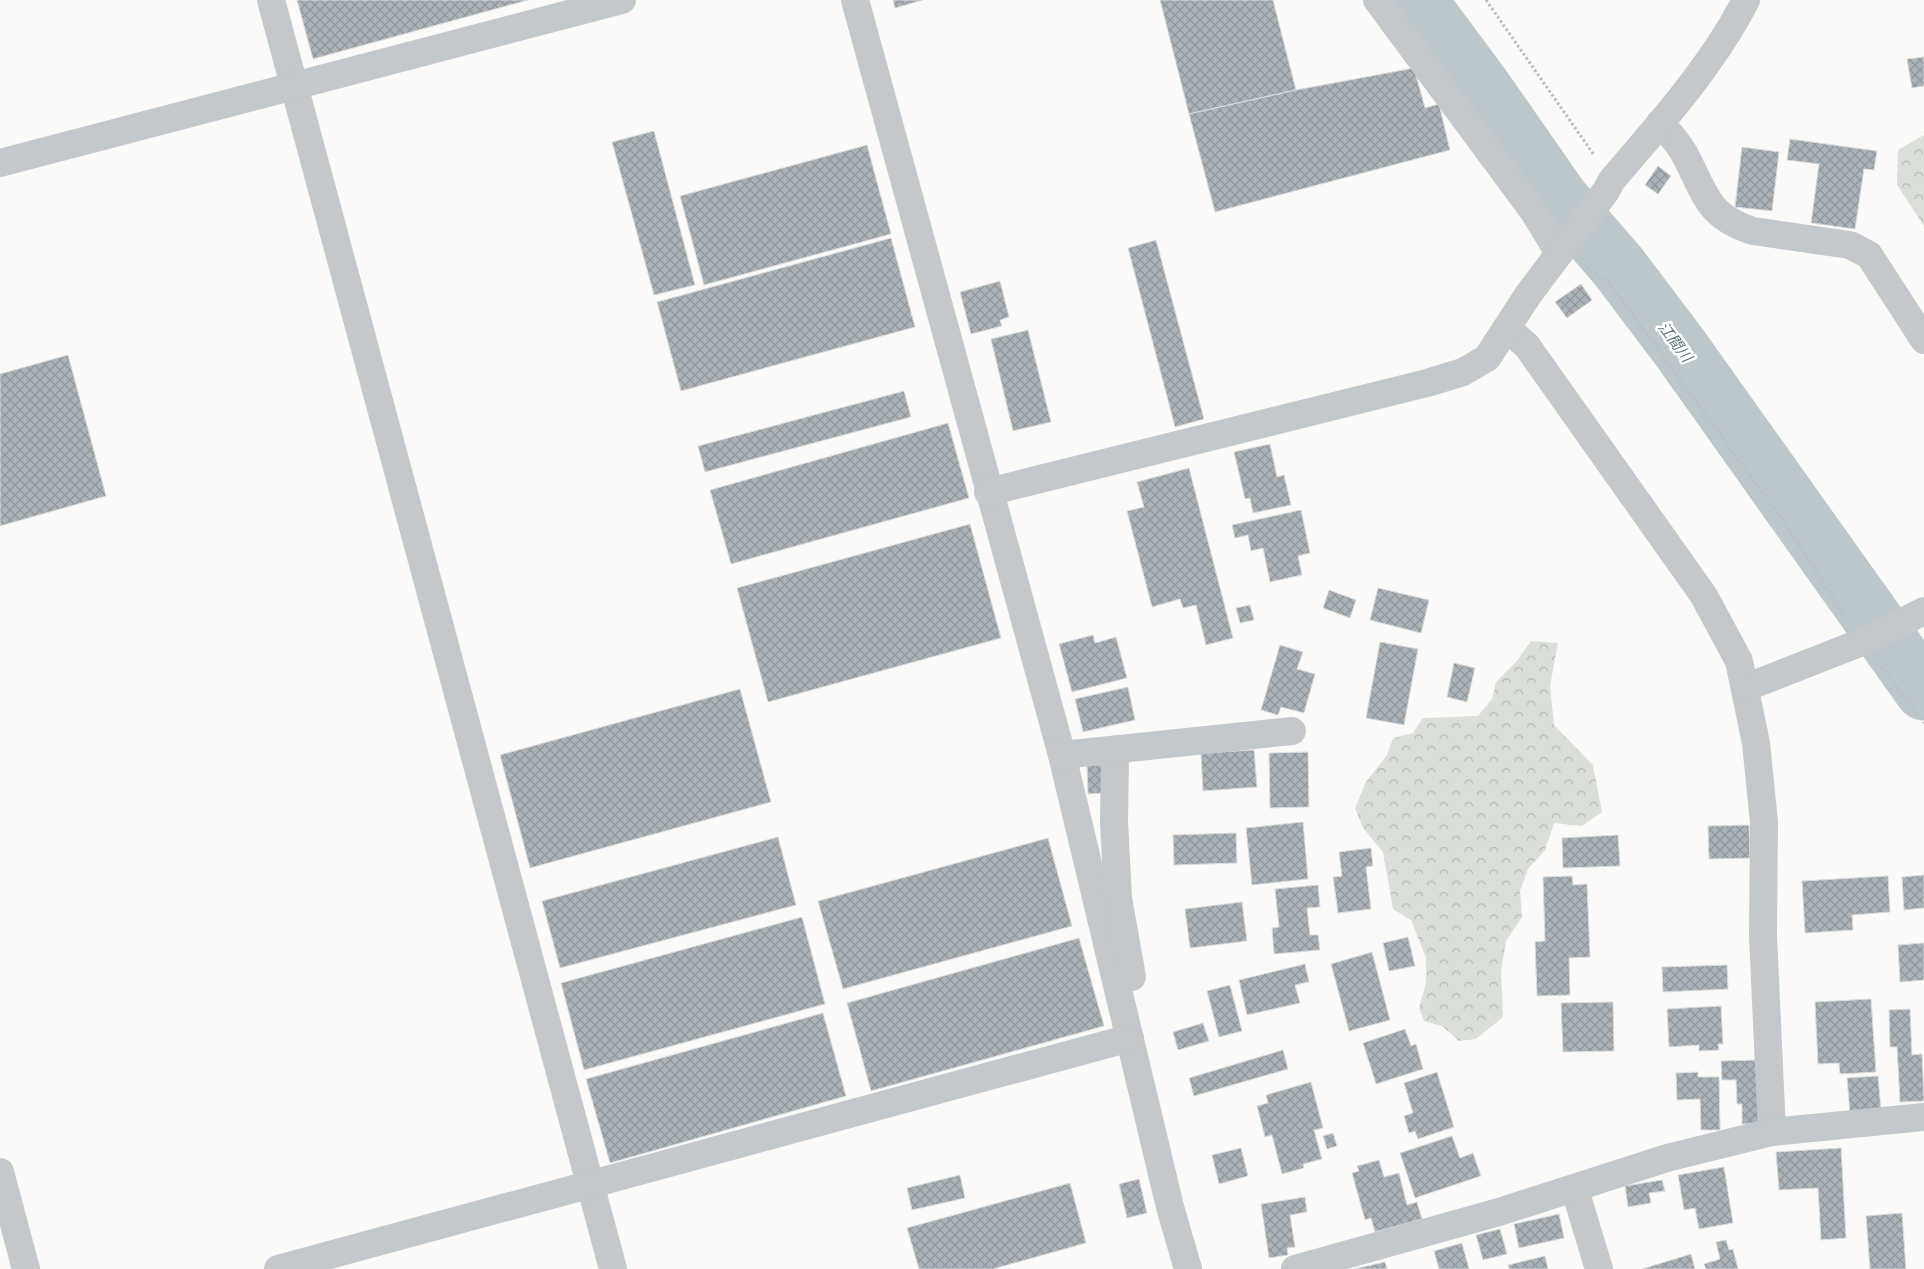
<svg xmlns="http://www.w3.org/2000/svg" width="1924" height="1269" font-family="'Public Sans','Noto Sans JP',sans-serif">
  <defs>
    <pattern id="forest-crowns" width="20" height="18" patternUnits="userSpaceOnUse" patternTransform="scale(1.25)"><rect width="20" height="18" fill="#dadfd7"/><path d="M2 6a3 3 0 1 1 6 0M12 15a3 3 0 1 1 6 0" fill="none" stroke="#b4b9b4"/></pattern>
    <pattern id="building-cross-hatch" width="8" height="8" patternUnits="userSpaceOnUse" patternTransform="scale(1.25)"><rect width="8" height="8" fill="#aab3b9"/><path d="M0 0l8 8M0 8l8-8" fill="none" stroke="#8e969c"/></pattern>
  </defs>
  <rect width="100%" height="100%" fill="#fafaf8"/>
  <g fill="url(#forest-crowns)">
    <path d="M1924,135V226L1897,185L1898,150Z"/>
    <path d="M1531,641L1558,643L1550,686L1554,725L1593,765L1602,812L1582,826L1554,823L1545,850L1528,869L1520,891L1522,917L1506,941L1501,971L1503,1017L1476,1039L1459,1041L1442,1026L1424,1021L1419,1008L1426,983V958L1411,920L1393,909L1383,852L1363,828L1355,808L1366,782L1387,755L1393,738L1413,733L1423,718L1478,716L1492,699L1496,682L1516,662Z"/>
  </g>
  <g fill="none" stroke-linecap="round" stroke-linejoin="round">
    <path stroke="#bbc7cb" stroke-width="59" d="M1417,0L1481,86L1559,198L1618,266L1680,348L1924,691"/>
  </g>
  <g fill="url(#building-cross-hatch)" stroke="#dcdcda">
    <path d="M297,0H528L313,59Z"/>
    <path d="M893,0H923L895,8Z"/>
    <path d="M1160,0H1273L1296,90L1189,114Z"/>
    <path d="M1924,57V86L1912,88L1907,59Z"/>
    <path d="M1414,68L1425,108L1439,104L1450,150L1215,212L1189,114L1296,90Z"/>
    <path d="M654,131L695,285L654,295L612,142Z"/>
    <path d="M1790,139L1877,151L1874,170L1864,169L1855,229L1811,223L1819,164L1787,160Z"/>
    <path d="M867,145L891,234L704,285L680,196Z"/>
    <path d="M1742,147L1779,152L1772,211L1735,207Z"/>
    <path d="M1658,166L1671,176L1658,194L1645,185Z"/>
    <path d="M891,238L915,327L681,391L657,302Z"/>
    <path d="M1156,240L1204,419L1175,427L1128,248Z"/>
    <path d="M1000,281L1009,317L1000,320L1002,326L971,334L960,292Z"/>
    <path d="M1581,284L1592,300L1567,318L1555,302Z"/>
    <path d="M1028,330L1051,422L1013,431L991,339Z"/>
    <path d="M68,355L106,496L0,526V374Z"/>
    <path d="M904,391L911,417L705,472L698,446Z"/>
    <path d="M948,423L969,498L731,564L710,490Z"/>
    <path d="M1270,444L1277,477L1284,475L1291,505L1253,513L1250,498L1245,499L1234,452Z"/>
    <path d="M1189,468L1233,638L1206,645L1196,605L1183,608L1180,599L1152,607L1127,511L1144,507L1137,482Z"/>
    <path d="M1301,510L1310,553L1298,556L1302,575L1270,582L1263,548L1251,551L1248,535L1235,538L1232,525Z"/>
    <path d="M970,524L1001,638L768,702L737,588Z"/>
    <path d="M1378,588L1429,600L1421,633L1370,620Z"/>
    <path d="M1329,590L1356,600L1350,618L1323,608Z"/>
    <path d="M1250,605L1254,620L1240,623L1236,608Z"/>
    <path d="M1093,635L1095,643L1116,637L1127,678L1072,692L1059,644Z"/>
    <path d="M1380,642L1418,649L1404,725L1366,718Z"/>
    <path d="M1280,645L1303,652L1297,669L1315,674L1304,713L1281,707L1278,715L1261,710Z"/>
    <path d="M1454,663L1475,668L1467,702L1447,697Z"/>
    <path d="M1128,687L1135,720L1083,732L1075,699Z"/>
    <path d="M740,689L771,802L530,868L500,755Z"/>
    <path d="M1254,750L1257,787L1203,791L1201,753Z"/>
    <path d="M1308,752L1309,807L1270,808L1269,753Z"/>
    <path d="M1087,765H1103L1105,793L1088,794Z"/>
    <path d="M1303,822L1308,879L1252,885L1246,828Z"/>
    <path d="M1749,825L1750,858L1709,859L1708,826Z"/>
    <path d="M1236,833L1237,863L1174,865L1173,835Z"/>
    <path d="M1618,835L1620,866L1563,868L1562,838Z"/>
    <path d="M778,837L796,905L560,968L542,901Z"/>
    <path d="M1048,838L1072,926L843,989L818,901Z"/>
    <path d="M1371,848L1373,866L1366,867L1371,909L1338,913L1333,877L1342,876L1339,852Z"/>
    <path d="M1924,875V908L1904,910L1902,877Z"/>
    <path d="M1572,876L1573,885L1587,884L1590,957L1569,958L1570,995L1537,996L1535,942L1545,941L1543,877Z"/>
    <path d="M1888,876L1890,912L1852,915L1853,930L1805,933L1802,881Z"/>
    <path d="M1318,885L1320,907L1307,908L1310,935H1318L1320,950L1274,954L1272,928L1279,927L1275,889Z"/>
    <path d="M1242,902L1247,941L1190,948L1185,909Z"/>
    <path d="M802,917L825,1004L584,1070L561,983Z"/>
    <path d="M1408,937L1415,966L1389,971L1383,943Z"/>
    <path d="M1079,938L1104,1026L871,1091L847,1003Z"/>
    <path d="M1924,943V980L1900,982L1898,945Z"/>
    <path d="M1372,952L1390,1020L1349,1031L1331,964Z"/>
    <path d="M1305,964L1309,982L1295,985L1300,1003L1247,1015L1239,980Z"/>
    <path d="M1727,965L1728,989L1663,992L1662,967Z"/>
    <path d="M1230,985L1242,1031L1219,1037L1207,991Z"/>
    <path d="M1871,999L1876,1072L1840,1074L1839,1063L1818,1064L1815,1002Z"/>
    <path d="M1613,1002L1614,1051L1563,1052L1561,1003Z"/>
    <path d="M1721,1006L1723,1044H1718L1719,1050L1699,1051V1045L1669,1047L1667,1009Z"/>
    <path d="M1910,1009L1912,1055L1922,1054L1924,1101L1900,1102L1897,1047H1890L1889,1010Z"/>
    <path d="M823,1013L846,1096L610,1163L586,1079Z"/>
    <path d="M1203,1023L1209,1041L1178,1050L1173,1032Z"/>
    <path d="M1405,1029L1411,1046L1416,1044L1423,1069L1376,1084L1363,1043Z"/>
    <path d="M1283,1050L1288,1069L1194,1096L1189,1078Z"/>
    <path d="M1758,1060L1762,1123L1742,1124V1104H1737L1736,1080H1722L1721,1061Z"/>
    <path d="M1437,1072L1454,1127L1418,1139L1415,1131L1409,1133L1404,1116L1413,1113L1404,1083Z"/>
    <path d="M1698,1072V1077H1719L1720,1130H1701L1700,1099L1677,1100L1676,1073Z"/>
    <path d="M1878,1076L1881,1111L1850,1114L1847,1078Z"/>
    <path d="M1311,1082L1323,1128L1314,1130L1322,1159L1303,1164L1304,1168L1282,1174L1272,1135L1265,1137L1257,1106L1268,1103L1266,1095Z"/>
    <path d="M1333,1133L1337,1146L1327,1149L1323,1136Z"/>
    <path d="M1452,1136L1460,1158L1473,1153L1481,1176L1415,1198L1400,1153Z"/>
    <path d="M1241,1148L1248,1176L1219,1184L1212,1155Z"/>
    <path d="M1841,1148L1846,1238L1821,1240L1818,1188L1779,1190L1776,1152Z"/>
    <path d="M1379,1160L1384,1177L1399,1173L1407,1205L1417,1202L1422,1219L1375,1232L1371,1218L1365,1220L1352,1173L1359,1171L1357,1166Z"/>
    <path d="M1724,1167L1733,1223L1699,1229L1695,1208L1684,1210L1678,1175Z"/>
    <path d="M960,1175L965,1198L912,1210L907,1188Z"/>
    <path d="M1139,1179L1147,1213L1127,1218L1119,1184Z"/>
    <path d="M1662,1180L1665,1191L1649,1193L1651,1203L1628,1207L1625,1186Z"/>
    <path d="M1070,1183L1086,1243L993,1269H919L907,1228Z"/>
    <path d="M1305,1197L1307,1212L1290,1215L1295,1247L1287,1248L1288,1255L1269,1258L1261,1204Z"/>
    <path d="M1902,1213L1906,1269H1870L1866,1216Z"/>
    <path d="M1559,1214L1564,1238L1519,1248L1514,1224Z"/>
    <path d="M1500,1229L1507,1254L1483,1260L1476,1235Z"/>
    <path d="M1726,1240L1729,1250L1733,1249L1738,1269H1706L1704,1264L1720,1259L1716,1242Z"/>
    <path d="M1462,1243L1469,1269H1439L1434,1251Z"/>
    <path d="M1691,1254L1695,1269H1642Z"/>
    <path d="M1545,1256L1548,1269H1509L1508,1265Z"/>
    <path d="M1385,1262L1387,1269H1354Z"/>
  </g>
  <g fill="none" stroke-linecap="round" stroke-linejoin="round">
    <g stroke="#bbbfc2" stroke-width="3" stroke-dasharray="2.5 2.5" stroke-linecap="butt">
      <path d="M1486,0L1594,155"/>
      <path d="M1587,267L1609,283L1777,512L1845,616"/>
      <path d="M1881,666L1924,723"/>
    </g>
    <g stroke="#c3c8cc" stroke-width="28">
      <path d="M271,0L613,1269"/>
      <path d="M855,0L1062,755L1170,1207L1188,1269"/>
      <path d="M1377,0L1534,212L1559,253"/>
      <path d="M1660,123C1669,133 1680,144 1686,157C1706,195 1707,216 1753,231L1850,245L1869,255L1924,340"/>
      <path d="M0,163L622,0"/>
      <path d="M1507,328L1527,346L1704,596L1739,661L1756,743L1764,822L1763,936L1772,1132"/>
      <path d="M988,492L1427,383L1463,372L1487,358L1528,295L1606,191L1612,180C1659,125 1713,65 1746,0"/>
      <path d="M1745,688L1862,642L1924,611"/>
      <path d="M1119,749L1115,753L1114,821L1118,898L1132,977"/>
      <path d="M1062,755L1292,731"/>
      <path d="M0,1172L26,1269"/>
      <path d="M1575,1190L1599,1269"/>
      <path d="M278,1269L1130,1038"/>
      <path d="M1295,1269L1499,1212L1667,1158L1772,1132L1924,1117"/>
    </g>
  </g>
  <g text-anchor="middle" stroke-width="5" stroke-linejoin="round" paint-order="stroke">
    <g font-size="15" font-style="italic" fill="#60757c" stroke="#fff">
      <text transform="translate(1675 342) rotate(53)" y="5">江間川</text>
    </g>
  </g>
</svg>
